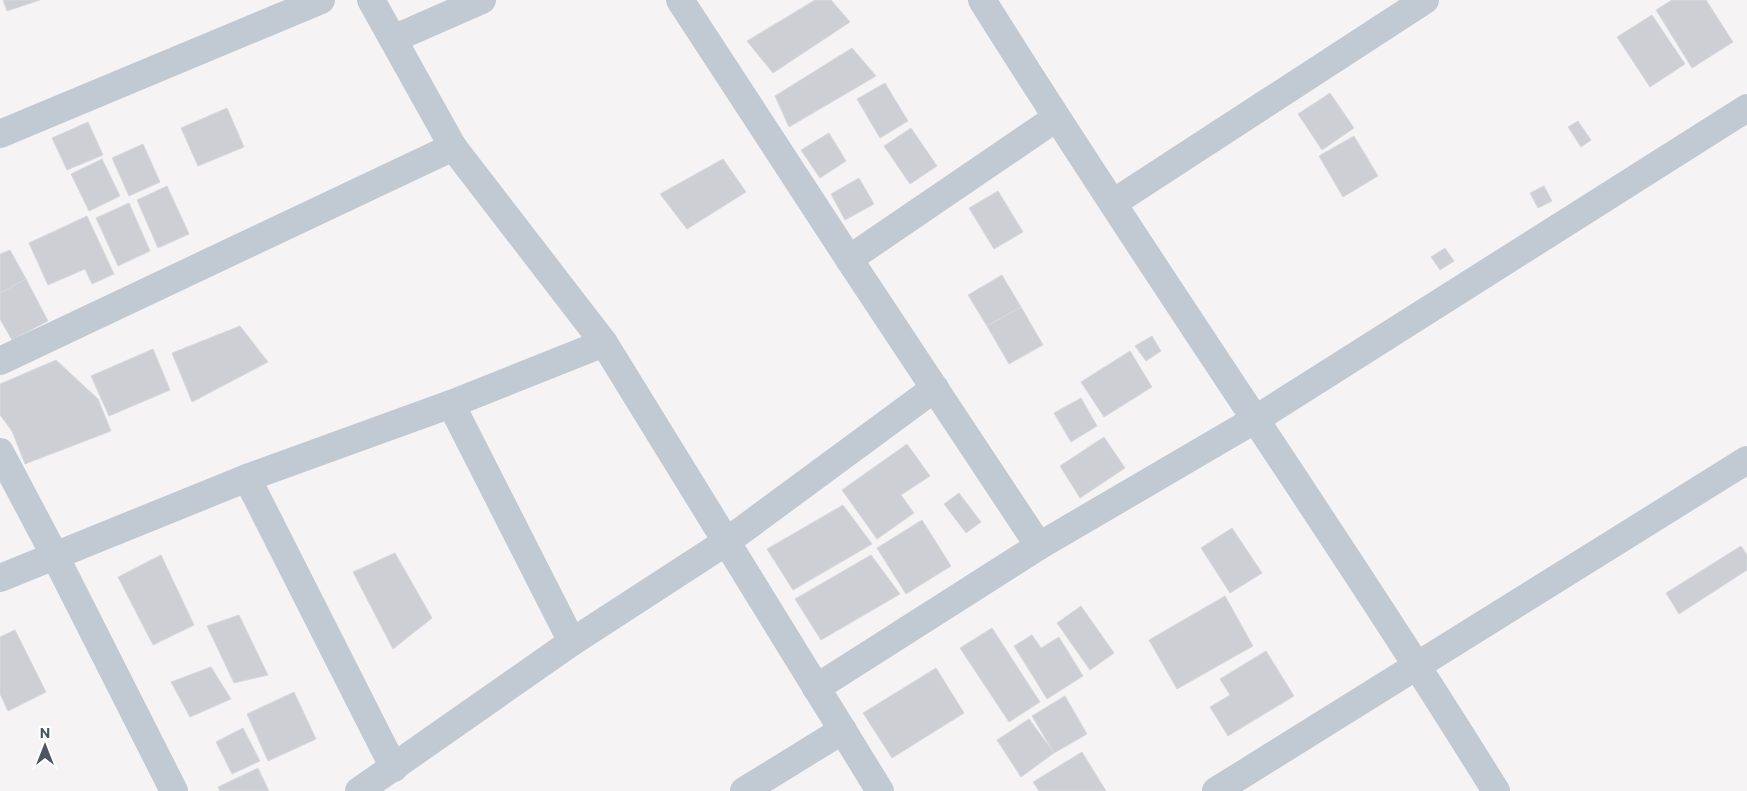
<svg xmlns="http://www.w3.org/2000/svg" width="1747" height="791" font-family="Commissioner,sans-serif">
  <rect width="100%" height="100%" fill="#f5f3f3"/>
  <g fill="#cdcfd5" stroke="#d7d9de">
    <path d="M3,0H40L7,11Z"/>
    <path d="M815,0H831L850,22L773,73L747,41Z"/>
    <path d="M1672,0H1706L1733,42L1692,68L1656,10Z"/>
    <path d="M1652,15L1685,64L1650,87L1617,37Z"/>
    <path d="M852,48L876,76L789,127L775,96Z"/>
    <path d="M885,83L908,121L880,138L857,99Z"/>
    <path d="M1330,93L1354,128L1322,150L1298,114Z"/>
    <path d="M227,108L244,147L198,166L181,128Z"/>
    <path d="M1578,121L1591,140L1581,147L1568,127Z"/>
    <path d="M88,122L103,155L67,170L52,138Z"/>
    <path d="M911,128L937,166L910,184L884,146Z"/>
    <path d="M829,133L846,161L820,178L801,150Z"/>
    <path d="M1354,136L1378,176L1343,197L1319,156Z"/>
    <path d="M143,144L160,182L129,196L112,158Z"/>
    <path d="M102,159L120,196L89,211L71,174Z"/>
    <path d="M723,159L746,192L687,229L660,194Z"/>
    <path d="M859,178L874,204L845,220L831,194Z"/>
    <path d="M167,186L189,234L158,248L137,200Z"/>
    <path d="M1544,186L1552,201L1538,208L1530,193Z"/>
    <path d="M998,191L1023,232L994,249L969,208Z"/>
    <path d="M129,203L150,251L118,266L96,218Z"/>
    <path d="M87,216L114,274L92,284L85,269L48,285L29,243Z"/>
    <path d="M1445,248L1454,261L1440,270L1431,257Z"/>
    <path d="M10,250L26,279L0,293V254Z"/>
    <path d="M1002,275L1021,307L987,326L968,295Z"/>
    <path d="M26,279L48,321L12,340L0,319V293Z"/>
    <path d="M1021,307L1043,345L1009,364L987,326Z"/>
    <path d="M240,326L268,362L192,402L172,353Z"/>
    <path d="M1152,336L1161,351L1146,361L1135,346Z"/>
    <path d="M153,349L170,390L109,416L91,376Z"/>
    <path d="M1130,351L1152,387L1104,417L1081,382Z"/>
    <path d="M56,360L98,399L111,431L25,464L12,431L0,415V384Z"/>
    <path d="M1081,398L1097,426L1071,442L1054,413Z"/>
    <path d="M1104,437L1125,468L1080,498L1060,466Z"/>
    <path d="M907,444L930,476L901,495L914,513L877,539L842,490Z"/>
    <path d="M959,493L981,522L966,533L944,504Z"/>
    <path d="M843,505L872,544L793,590L767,549Z"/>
    <path d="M922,520L951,566L906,594L877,548Z"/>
    <path d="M1232,528L1262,573L1230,593L1201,548Z"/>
    <path d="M1741,546L1747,555V570L1679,614L1666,593Z"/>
    <path d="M395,553L432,618L393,649L353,572Z"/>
    <path d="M161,555L194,625L153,645L118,577Z"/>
    <path d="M871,555L900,594L821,640L795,599Z"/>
    <path d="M1225,596L1253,646L1177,689L1149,640Z"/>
    <path d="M1081,606L1114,653L1090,670L1057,623Z"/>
    <path d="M239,615L268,675L234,683L207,626Z"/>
    <path d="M992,628L1040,702L1009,722L960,648Z"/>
    <path d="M15,630L46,692L8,711L0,694V637Z"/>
    <path d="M1032,635L1041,648L1059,637L1083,676L1047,699L1014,646Z"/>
    <path d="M1266,651L1294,696L1228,736L1210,707L1230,695L1220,679Z"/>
    <path d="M211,667L231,699L190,717L171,682Z"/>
    <path d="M936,668L964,713L892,758L863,713Z"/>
    <path d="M294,692L316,739L268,761L247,714Z"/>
    <path d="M1065,696L1087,734L1054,753L1032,716Z"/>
    <path d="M1029,719L1054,753L1021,777L997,740Z"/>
    <path d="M243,728L260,761L232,774L216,742Z"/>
    <path d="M1082,752L1106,791H1039L1033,782Z"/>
    <path d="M258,768L269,791H220L218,787Z"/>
  </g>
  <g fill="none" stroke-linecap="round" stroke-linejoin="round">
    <g stroke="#c1cad2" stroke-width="28">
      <path d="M371,0L453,147L604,343L880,791"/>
      <path d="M680,0L849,259L1039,546"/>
      <path d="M982,0C1149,267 1330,524 1496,791"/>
      <path d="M393,39L482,0"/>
      <path d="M0,134L321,0"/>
      <path d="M1113,203L1425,0"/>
      <path d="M849,259L1056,118"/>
      <path d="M0,361L453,147"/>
      <path d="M451,404L572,642"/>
      <path d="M0,452L55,556L174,791"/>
      <path d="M247,478L394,768"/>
      <path d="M0,578L247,478L451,404L604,343"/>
      <path d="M816,688L1039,546L1256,419L1747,108"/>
      <path d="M359,791L572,642L726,542L935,388"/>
      <path d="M744,791L843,730"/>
      <path d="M1216,791L1747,460"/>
    </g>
  </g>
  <g transform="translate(45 746)" stroke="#ffffff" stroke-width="4" paint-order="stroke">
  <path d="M0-4L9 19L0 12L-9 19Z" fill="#4a5661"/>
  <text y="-8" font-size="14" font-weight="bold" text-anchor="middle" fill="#4a5661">N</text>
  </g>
</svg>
